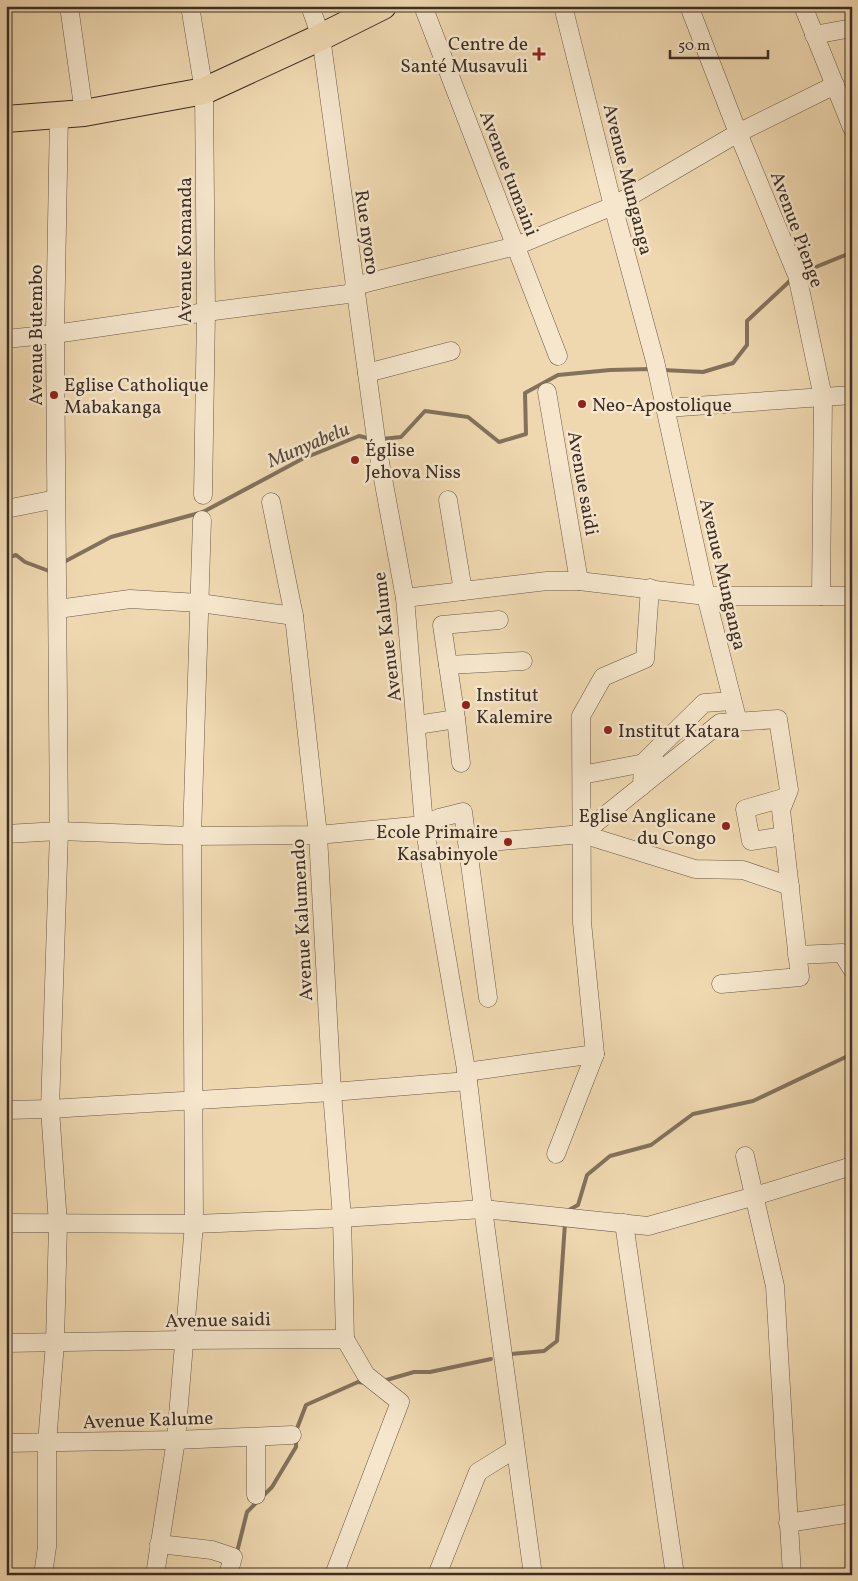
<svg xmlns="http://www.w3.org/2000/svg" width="858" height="1581" font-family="Vollkorn,serif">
  <rect width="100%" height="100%" fill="#efd8b0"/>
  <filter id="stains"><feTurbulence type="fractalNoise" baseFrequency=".004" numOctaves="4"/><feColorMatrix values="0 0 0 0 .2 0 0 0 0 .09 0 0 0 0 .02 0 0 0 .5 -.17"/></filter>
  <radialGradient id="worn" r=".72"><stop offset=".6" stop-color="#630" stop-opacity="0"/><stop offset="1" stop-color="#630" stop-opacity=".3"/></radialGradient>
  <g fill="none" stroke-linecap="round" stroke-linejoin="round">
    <g stroke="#83715d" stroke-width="4">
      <path d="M801,273L848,254H852"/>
      <path d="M663,370L703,372L733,363L747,345V321L793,278"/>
      <path d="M382,439L401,437L425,411L468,417L499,442L526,434L525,393L558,375L610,370L651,369"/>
      <path d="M6,558L16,555L25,562L49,571L52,569"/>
      <path d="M62,563L111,537L203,512L302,459L359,436L372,439"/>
      <path d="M850,937L852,945"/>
      <path d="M567,1211L578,1205L587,1175L610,1156L651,1145L693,1114L753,1101L852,1054"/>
      <path d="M511,1354L544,1351L557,1341L565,1223"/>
      <path d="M383,1381L414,1372H430L491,1359"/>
      <path d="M296,1431L306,1405L358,1382L366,1383"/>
      <path d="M237,1552L247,1512L272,1487L296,1447V1438"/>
    </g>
    <g stroke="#6a5848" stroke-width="19">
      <g id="minor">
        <path d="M69,6L84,113"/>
        <path d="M190,6L204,91L206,312L203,495"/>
        <path d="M310,6L321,37L377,446L405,598L424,825L468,1081L483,1209L533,1575"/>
        <path d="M423,6L558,356"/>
        <path d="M563,6L613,206L655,361L706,596L738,722"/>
        <path d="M689,6L738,133L797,275L823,397L821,596"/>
        <path d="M803,6L852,128"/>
        <path d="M814,35L852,28"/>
        <path d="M354,286L516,246L613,206L738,133L835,85"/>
        <path d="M6,339L55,334L206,312L356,293"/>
        <path d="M367,373L451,351"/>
        <path d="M547,392L579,581"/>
        <path d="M666,408L852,395"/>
        <path d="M448,500L463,591"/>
        <path d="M271,502L294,616L318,835L332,1092L342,1218L345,1339"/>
        <path d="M6,509L56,499"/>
        <path d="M405,598L547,581H579L706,596H852"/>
        <path d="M58,609L130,599L200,603L294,616"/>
        <path d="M448,665L523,661"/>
        <path d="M417,725L456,719"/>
        <path d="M461,763L456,719L442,625L499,620"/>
        <path d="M582,775L655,761"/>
        <path d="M642,786L643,763L704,703L732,701"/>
        <path d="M6,834L59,831L192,836L318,835L424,825L439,818L463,812L488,998"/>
        <path d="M582,834L720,723L778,719L789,790L781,810L800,977L721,984"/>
        <path d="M784,836L751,841L745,809L786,797"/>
        <path d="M468,844L582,834L695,869L743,870L790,886"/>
        <path d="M797,955L842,953L852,969"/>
        <path d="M466,1072L595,1054L582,922L581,716L603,677L645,659L650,588"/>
        <path d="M6,1110L50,1109L332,1092L468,1081"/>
        <path d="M556,1154L595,1054"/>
        <path d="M745,1156L775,1286L792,1575"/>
        <path d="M6,1223L194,1224L342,1218L483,1209L648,1226L755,1196L852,1166"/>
        <path d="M624,1223L675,1575"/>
        <path d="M6,1343L184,1340L345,1339L366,1375L400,1402L334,1575"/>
        <path d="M256,1437V1495"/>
        <path d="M6,1443L176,1440L292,1435"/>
        <path d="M788,1523L852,1513"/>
        <path d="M159,1544L212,1550L233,1557L228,1575"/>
        <path d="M43,1575L47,1547V1443L55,1343L58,1224L50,1109L59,831L55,334L59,115"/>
        <path d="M155,1575L176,1440L194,1224L192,836L202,520"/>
        <path d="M437,1575L478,1472L515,1449"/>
      </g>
    </g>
    <g stroke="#3d2e26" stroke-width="28">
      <path id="highway" d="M6,119L84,113L204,91L321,37L383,6"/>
    </g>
    <use href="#minor" stroke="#f5e6cc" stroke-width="18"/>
    <use href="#highway" stroke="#efd8b0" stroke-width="26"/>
  </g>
  <g fill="#8f2418" stroke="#f5e6cc" stroke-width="2">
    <path d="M536.5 46.5h5v5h5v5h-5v5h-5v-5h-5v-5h5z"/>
    <circle cx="54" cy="395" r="5"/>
    <circle cx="582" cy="404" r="5"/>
    <circle cx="355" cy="460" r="5"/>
    <circle cx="466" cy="705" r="5"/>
    <circle cx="608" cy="730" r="5"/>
    <circle cx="726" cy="826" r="5"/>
    <circle cx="508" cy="842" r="5"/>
  </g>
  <g text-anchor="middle" stroke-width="5" stroke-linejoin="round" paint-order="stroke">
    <g font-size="19" fill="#3d2e26" stroke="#f5e6cc" text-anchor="start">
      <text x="528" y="50" text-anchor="end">Centre de<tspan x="528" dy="22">Santé Musavuli</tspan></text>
      <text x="64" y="391">Eglise Catholique<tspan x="64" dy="22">Mabakanga</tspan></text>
      <text x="592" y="411">Neo-Apostolique</text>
      <text x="365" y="456">Église<tspan x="365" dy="22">Jehova Niss</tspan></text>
      <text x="476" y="701">Institut<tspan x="476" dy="22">Kalemire</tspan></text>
      <text x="618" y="737">Institut Katara</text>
      <text x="716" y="822" text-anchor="end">Eglise Anglicane<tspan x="716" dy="22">du Congo</tspan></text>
      <text x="498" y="838" text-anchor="end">Ecole Primaire<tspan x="498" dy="22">Kasabinyole</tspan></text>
    </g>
    <g font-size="19" fill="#3d2e26" stroke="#f5e6cc">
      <text transform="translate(510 173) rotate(69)" y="7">Avenue tumaini</text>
      <text transform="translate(629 179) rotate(76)" y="7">Avenue Munganga</text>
      <text transform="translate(798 229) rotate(70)" y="7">Avenue Pienge</text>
      <text transform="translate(368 232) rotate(82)" y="7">Rue nyoro</text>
      <text transform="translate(184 250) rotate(-90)" y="7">Avenue Komanda</text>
      <text transform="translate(35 335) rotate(-90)" y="7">Avenue Butembo</text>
      <text transform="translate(584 483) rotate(80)" y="7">Avenue saidi</text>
      <text transform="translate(724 574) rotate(77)" y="7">Avenue Munganga</text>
      <text transform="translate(386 637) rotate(-97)" y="7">Avenue Kalume</text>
      <text transform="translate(301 920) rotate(-93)" y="7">Avenue Kalumendo</text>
      <text transform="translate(218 1319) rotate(-1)" y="7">Avenue saidi</text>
      <text transform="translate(148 1419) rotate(-2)" y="7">Avenue Kalume</text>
    </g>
    <g font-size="20" font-style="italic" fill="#5a4a3d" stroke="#f5e6cc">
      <text transform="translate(308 444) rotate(-23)" y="7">Munyabelu</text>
    </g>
  </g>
  <rect width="858" height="1581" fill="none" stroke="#efd8b0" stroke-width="25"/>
  <rect x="8" y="8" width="843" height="1566" fill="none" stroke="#3d2e26" stroke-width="2.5"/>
  <rect x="12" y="12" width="833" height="1556" fill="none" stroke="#3d2e26"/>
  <path d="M670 50v8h98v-8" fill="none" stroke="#3d2e26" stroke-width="2.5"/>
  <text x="678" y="50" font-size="15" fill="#3d2e26" stroke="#f5e6cc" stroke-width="4" paint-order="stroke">50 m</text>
  <rect width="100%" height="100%" filter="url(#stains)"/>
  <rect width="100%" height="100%" fill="url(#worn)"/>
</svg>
